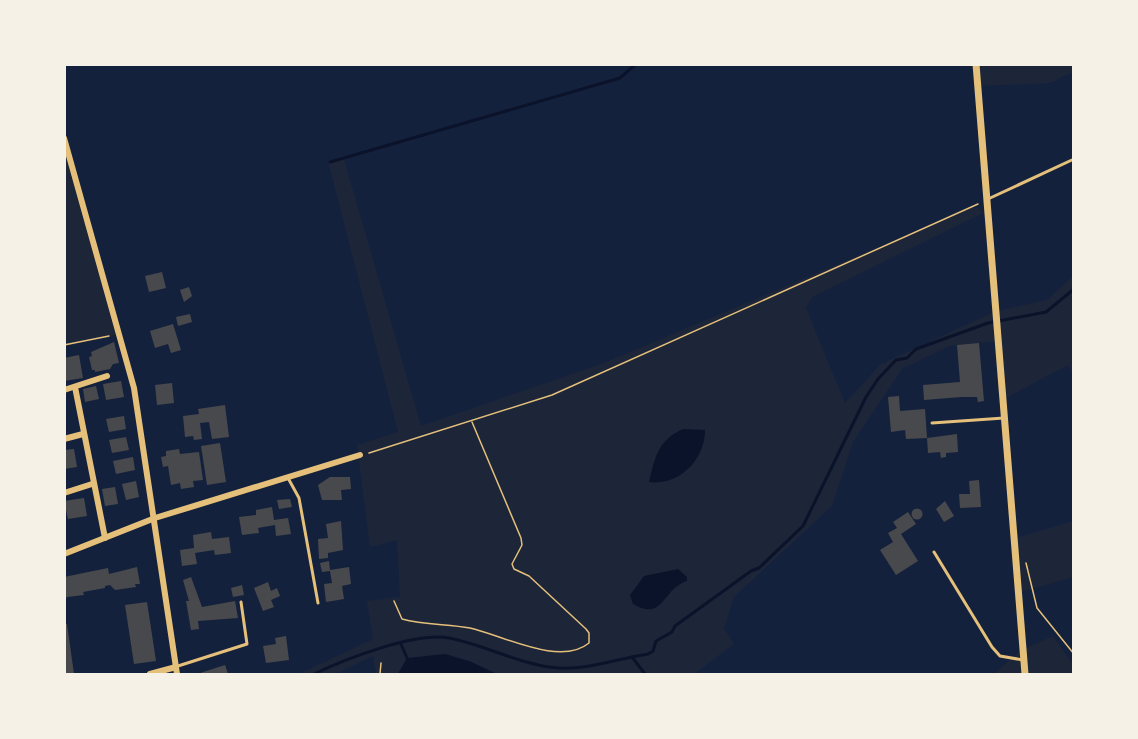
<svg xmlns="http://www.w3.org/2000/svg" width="1138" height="739" font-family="'Archivo Narrow',sans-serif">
  <rect width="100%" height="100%" fill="#14213d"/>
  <g fill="#1d2539">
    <path d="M973,65H1073V72L1050,83L978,86Z"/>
    <path d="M64,138L119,334L65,346H64Z"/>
    <path d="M343,156L421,426L604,363L971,208H978L983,213L812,297L806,308L845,403L881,364L996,311L1047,300L1073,276V373L1068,365L1002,400L998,341L949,346L902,369L853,442L832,506L734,597L724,628L734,644L694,674H497L469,661L407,658L398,674H376L373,656L335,674H299L373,639L367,601L400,597L397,540L370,547L357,445L398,432L328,161Z"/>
    <path d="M1073,521V577L1018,593L1013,539Z"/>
    <path d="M1053,636L1073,664V674H994L1020,651Z"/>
  </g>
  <g fill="#0b132b">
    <path d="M683,429L705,430C705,460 679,486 649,482C655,457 658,440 683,429Z"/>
    <path d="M678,569L687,577V581C662,589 664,622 633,604L630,595L644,576Z"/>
    <path d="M445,654L469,661L497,674H398L407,658Z"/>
  </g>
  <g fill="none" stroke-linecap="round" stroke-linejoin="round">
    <g stroke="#0b132b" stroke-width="3">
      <path d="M330,162L620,78L636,64"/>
      <path d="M401,644L407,658"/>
      <path d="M632,657L645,674"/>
      <path d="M314,674C345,659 415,632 449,638C486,645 520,665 558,668C588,670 620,658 648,654L653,651L656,641L672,632L675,626L751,571L759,568L803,526L866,397L878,379L896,360L907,358L916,349L988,323L1046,312L1074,289"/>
    </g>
  </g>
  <g fill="#48494c">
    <path d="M162,272L166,288L149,292L145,276Z"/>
    <path d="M189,287L192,296L184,302L180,290Z"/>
    <path d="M190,314L192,322L178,326L176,317Z"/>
    <path d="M173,324L181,350L171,353L168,344L155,348L150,331Z"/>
    <path d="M114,342L119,363L113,364L110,369L95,372V370H92L89,357L92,356L91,352Z"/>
    <path d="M979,343L984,401L978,402L977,397H961L924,400L923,385L960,382L957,345Z"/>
    <path d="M79,355L83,378L64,381V358Z"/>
    <path d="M121,381L124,397L106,400L103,384Z"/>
    <path d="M172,383L174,403L157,405L155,385Z"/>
    <path d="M96,386L99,399L85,402L83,389Z"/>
    <path d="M899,396L900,411L925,409L927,438L906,439L905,430L891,432L888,397Z"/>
    <path d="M225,405L229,437L212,439L209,422L200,423L202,439L194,440L193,436L185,437L183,416L199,414L198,409Z"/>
    <path d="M124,416L126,429L109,432L106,419Z"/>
    <path d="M957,434L958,452L946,453V457L941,458L940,452L928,453L927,438Z"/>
    <path d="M126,437L129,450L112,453L109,440Z"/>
    <path d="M220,443L226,482L207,485L201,446Z"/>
    <path d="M74,449L77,467L64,469V450Z"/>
    <path d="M179,449L180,454L199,452L203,480L193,481L194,487L181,489L180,483L171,485L168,466L163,467L161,457L166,456V451Z"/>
    <path d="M133,457L135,470L116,474L113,461Z"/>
    <path d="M330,477H350L351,489L341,490L342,500H322L318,485Z"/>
    <path d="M979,480L981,507L960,508L959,494H970L969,481Z"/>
    <path d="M136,481L139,497L126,500L122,484Z"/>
    <path d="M115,487L118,504L105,506L102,489Z"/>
    <path d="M84,498L87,516L68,519L64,501Z"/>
    <path d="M290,499L292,507L279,509L277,500Z"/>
    <path d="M945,501L954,516L944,522L936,509Z"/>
    <path d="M272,507L274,520L288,518L291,534L276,536L275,525L258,528L259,533L242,535L239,517L256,515V510Z"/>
    <circle cx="917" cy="514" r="5.5"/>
    <path d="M908,512L916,524L901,534L918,561L896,575L880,550L893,542L888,533L897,528L893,522Z"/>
    <path d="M341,521L343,550L328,553V558L319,559L318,539L328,538L326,524Z"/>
    <path d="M211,532L212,539L229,537L231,553L215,555L214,550L195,553L197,564L182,566L180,550L194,548L193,535Z"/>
    <path d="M329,561L330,570L349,567L351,584L342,586L344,599L326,602L324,584L332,583L330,571L322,572L320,563Z"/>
    <path d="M137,567L140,584H135L136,587L115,590L110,585L105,586V588L83,592L84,595L67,597L64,600V577L108,568L109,574Z"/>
    <path d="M191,577L202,607L235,601L238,618L198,621L199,629L191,630L186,601H189L183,580Z"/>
    <path d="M268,582L271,591L277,588L280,596L271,600L274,607L263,611L254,588Z"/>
    <path d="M242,585L244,595L233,597L231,588Z"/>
    <path d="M147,602L156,661L134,664L125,605Z"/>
    <path d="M64,624H67L74,674H64Z"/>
    <path d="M286,636L289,660L266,663L263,646L276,644L275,638Z"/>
    <path d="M225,665L228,674H197Z"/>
  </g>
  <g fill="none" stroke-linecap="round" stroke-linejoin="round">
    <g stroke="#e5c07b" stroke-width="1.5">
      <path d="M64,345L109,336"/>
      <path d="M369,453L552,395L978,204"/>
      <path d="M1026,563L1037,608L1074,654"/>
      <path d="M394,601L402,619C424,625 448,624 470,628C502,635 560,667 589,643V633L586,629L529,576L514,569L512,564L522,545L521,538L472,422"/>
      <path d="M380,674L381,663"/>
    </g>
    <g stroke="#e5c07b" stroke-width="3">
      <path d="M988,199L1074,159"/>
      <path d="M932,423L1004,418"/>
      <path d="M288,478L299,498L318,603"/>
      <path d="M934,552L992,647L1000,656L1023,660"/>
      <path d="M178,666L247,644L241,602"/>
    </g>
    <g stroke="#e5c07b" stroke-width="6">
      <path d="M64,138L134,388L177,674"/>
      <path d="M75,387L105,538"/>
      <path d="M64,390L107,376"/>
      <path d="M64,439L83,434"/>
      <path d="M64,493L92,484"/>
      <path d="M64,554L155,518L360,455"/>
      <path d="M150,674L176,667"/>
    </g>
    <path stroke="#e5c07b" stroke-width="7" d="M976,64L1025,674"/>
  </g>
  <rect width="1138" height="739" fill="none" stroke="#f6f1e7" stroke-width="132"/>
</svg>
